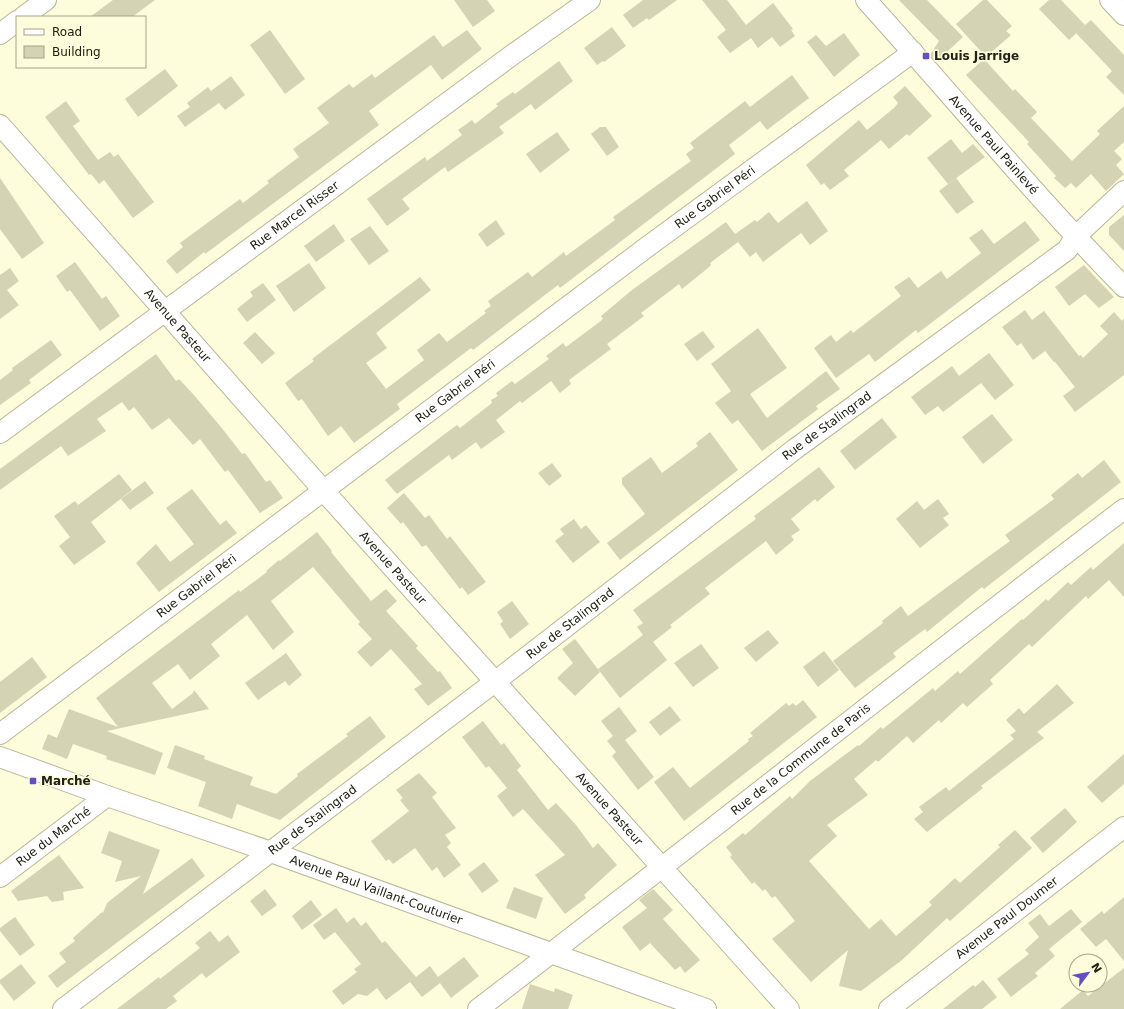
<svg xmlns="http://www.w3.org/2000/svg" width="1124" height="1009" font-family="'DejaVu Sans',sans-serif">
  <rect width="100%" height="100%" fill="#fdfcdb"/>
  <g fill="#d4d3b3">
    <path d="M113,0H155L132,17H90Z"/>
    <path d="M454,0H487L495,11L473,27Z"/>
    <path d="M643,0H677L649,20L647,18L633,28L623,15Z"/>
    <path d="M702,0H727L746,25L773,3L793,29L791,30L795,36L780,47L772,37L758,48L751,38L730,53L717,37L726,30Z"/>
    <path d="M899,0H927L963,37L936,62L930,55L939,41Z"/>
    <path d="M983,0H987L1012,26L1006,31L1011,35L986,57L956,24Z"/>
    <path d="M1049,0H1061L1085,25L1069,40L1039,9Z"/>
    <path d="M1091,20L1124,55V95L1106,77L1112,71L1076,33Z"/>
    <path d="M612,27L626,46L604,62L603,61L597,65L584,48Z"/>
    <path d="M270,30L305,79L285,94L250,45Z"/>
    <path d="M467,30L482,49L442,80L431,65L369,111L379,125L367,134L205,254L204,252L177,274L166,261L183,247L180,243L240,199L243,203L269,183L267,181L299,157L293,149L329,123L317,108L349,84L353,88L372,74L375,78L434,35L443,47Z"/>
    <path d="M844,33L860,55L834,77L807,42L816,35L826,46Z"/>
    <path d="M984,59L1013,91L1015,89L1037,112L1031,118L1072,161L1100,134L1097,131L1124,106V142L1114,151L1122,159L1116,165L1124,174L1106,191L1091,174L1076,188L1071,183L1065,188L1054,178L1056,176L1027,144L1029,142L966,75Z"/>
    <path d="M559,61L573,81L535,110L531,104L499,127L504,133L448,172L445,167L402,199L410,209L387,226L367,199L425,157L427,161L462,135L458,130L472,120L475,124L498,106L496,104L513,92L515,94Z"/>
    <path d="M165,69L178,86L138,117L125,99Z"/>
    <path d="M792,75L809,98L767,130L760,121L729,145L735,154L560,288L558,285L473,350L471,348L397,404L400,409L354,443L341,426L328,436L302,399L298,401L285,383L314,361L312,359L420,277L431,290L376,333L387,348L366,363L386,389L424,360L417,350L439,333L447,342L486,313L484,311L491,306L488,301L528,272L532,277L564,252L566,256L615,220L613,217L691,161L686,154L694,148L690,143L745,101L750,107Z"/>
    <path d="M231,76L245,95L225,110L219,103L185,127L177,116L190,107L187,103L208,87L211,91Z"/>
    <path d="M905,86L932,116L909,136L907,134L889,149L881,140L844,170L849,176L830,190L824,183L821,185L806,165L859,120L867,130L894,108L898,103L893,97Z"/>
    <path d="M66,101L80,121L73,126L98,160L110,152L114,157L118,154L154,202L133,218L104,180L99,184L91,174L89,175L45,117Z"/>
    <path d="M600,127H606L619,147L607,156L591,134Z"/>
    <path d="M557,132L570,150L540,173L526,154Z"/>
    <path d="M951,139L962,153L973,144L985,157L948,184L927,158Z"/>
    <path d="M0,178L44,243L22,259L0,229Z"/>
    <path d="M956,178L974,202L957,214L939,191Z"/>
    <path d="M807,201L828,231L810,245L801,233L763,262L756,252L750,257L738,242L710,263L711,265L708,268L682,289L679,284L641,313L644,316L607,344L611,349L569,380L571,384L560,393L551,381L522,403L520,401L496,420L505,432L481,449L476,442L452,460L449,455L397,494L385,480L442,436L457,425L460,428L492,403L491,400L498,396L496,393L512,381L515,384L549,359L546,356L563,343L566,347L598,323L603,319L601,316L632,290L726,222L735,234L755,220L757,222L769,212L778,223Z"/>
    <path d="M1124,215V251L1109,235V227Z"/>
    <path d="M496,220L505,234L487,247L478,234Z"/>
    <path d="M1025,221L1040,240L918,333L916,330L875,362L869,354L836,378L814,348L831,335L836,342L851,330L853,333L901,296L894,287L909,277L918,288L941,271L947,279L981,253L969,238L982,229L994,244Z"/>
    <path d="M334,224L345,241L316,262L304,246Z"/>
    <path d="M370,226L389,251L369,265L350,239Z"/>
    <path d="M75,262L102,299L106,296L120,316L100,331L70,290L67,292L56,276Z"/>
    <path d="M309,263L326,288L294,312L276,286Z"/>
    <path d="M1084,265L1114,297L1099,308L1085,294L1069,306L1055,287Z"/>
    <path d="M10,268L19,281L7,290L19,305L0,319V275Z"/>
    <path d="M263,283L276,300L247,322L237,309L253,296L250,292Z"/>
    <path d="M1025,310L1032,320L1044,311L1079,356L1081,355L1083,358L1108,334L1100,326L1114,312L1122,321L1124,318V375L1075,412L1063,396L1075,387L1055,362H1054L1045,351L1033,360L1021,343L1017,346L1002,327Z"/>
    <path d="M758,328L787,368L750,394L767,418L826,371L840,389L816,406L818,409L762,451L738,420L732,424L715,403L731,391L711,364Z"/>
    <path d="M703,331L715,347L697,361L684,344Z"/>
    <path d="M255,332L275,353L262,364L243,343Z"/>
    <path d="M51,340L62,355L29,380L31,383L0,405V380L13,370L12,368Z"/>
    <path d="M989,353L1014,385L995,400L981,383L943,412L938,406L925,415L911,397L952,366L959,376Z"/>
    <path d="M156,354L176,381L179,379L193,394L221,427L242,454L245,453L266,482L270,480L283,498L260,513L228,470L225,472L200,439L193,445L169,418L152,430L134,407L129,411L122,402L97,419L106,431L68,456L61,446L0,490V469Z"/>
    <path d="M992,414L1013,440L983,464L962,437Z"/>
    <path d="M882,418L897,437L855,470L840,451Z"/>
    <path d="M710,432L738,470L620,560L607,543L645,514L622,484V478L651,457L662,473L698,446L696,443Z"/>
    <path d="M1104,460L1121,482L984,589L982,587L927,632L925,629L893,653L896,657L855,688L833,661L883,623L882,621L901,606L908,616L977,565L1010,541L1005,535L1054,499L1051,495L1078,473L1082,478Z"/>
    <path d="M552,463L562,476L549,486L538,473Z"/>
    <path d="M819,467L835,487L817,502L815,499L791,519L800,530L791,536L794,540L776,555L766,541L705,588L710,594L670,625L672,627L653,642L667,660L620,698L598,669L643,635L637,627L643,623L633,610L756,519L754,516Z"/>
    <path d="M119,474L132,490L91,522L106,542L74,565L59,546L70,537L54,516L75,501L78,505Z"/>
    <path d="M145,481L154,493L130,510L121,499Z"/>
    <path d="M192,489L220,525L226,520L237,533L159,592L136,563L156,544L170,562L194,544L166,508Z"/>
    <path d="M404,493L425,518L429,515L447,539L450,536L486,582L468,595L462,587L460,589L426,545L422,547L403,522L401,524L387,508Z"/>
    <path d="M938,499L949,514L943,518L949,525L920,548L896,519L917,501L924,510Z"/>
    <path d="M574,519L581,529L586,525L600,542L573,563L555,541L564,534L560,529Z"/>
    <path d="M317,532L332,551L331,552L371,601L386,589L397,601L386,611L418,646L416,648L438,672L440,671L452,688L428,706L414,689L422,684L391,649L371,667L357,652L372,639L358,624L360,622L313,567L271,601L294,632L273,650L247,615L211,644L220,656L190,680L178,664L152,683L172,709L193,693L194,690L209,709L107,731L163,753L155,775L106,759L107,756L73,744L67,759L42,749L48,734L57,738L69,709L118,727L96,698L239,590L240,592L267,572L266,571L279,560L280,561Z"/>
    <path d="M1124,543V597L1109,580L1088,599L1086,596L1032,647L1029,644L990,680L993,684L967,707L963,703L941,723L939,720L913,743L907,736L878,762L876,760L854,779L868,795L827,825L837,836L809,861L869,929L881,919L896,936L932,905L929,902L955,878L960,883L1000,847L998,845L1015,830L1032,848L950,921L947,918L902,960L861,991L839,986L848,950L811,982L772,939L795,921L775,896L772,898L765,889L763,891L754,882L752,884L730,857L732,855L726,847L743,833L745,835L790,796L792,799L810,781L858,745L859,746L881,727L883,729L933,688L935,691L958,671L960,674L1022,619L1023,620L1046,599L1048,601L1068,582L1071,585L1091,567L1093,570Z"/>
    <path d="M512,601L529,624L510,639L500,624L503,621L497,612Z"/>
    <path d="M768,630L779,643L756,662L744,648Z"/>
    <path d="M575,639L600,672L575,696L557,678L573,663L562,649Z"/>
    <path d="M701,644L719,668L693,687L674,663Z"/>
    <path d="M824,651L839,670L818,687L803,667Z"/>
    <path d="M286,653L302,675L289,686L285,681L258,700L245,683Z"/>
    <path d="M32,657L47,677L0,713V682Z"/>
    <path d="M1057,684L1074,703L1037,732L1044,738L981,786L983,788L927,832L914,819L923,812L919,807L946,787L949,791L1014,739L1010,735L1016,731L1006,720L1019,708L1024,714Z"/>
    <path d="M803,700L817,717L684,821L654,782L673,767L690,788L749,741L748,739L753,736L750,733L786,703L789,706L793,703L796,706Z"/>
    <path d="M670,706L681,720L660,736L649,722Z"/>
    <path d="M619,707L637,731L625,740L654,777L638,790L612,756L616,752L607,741L613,736L601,721Z"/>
    <path d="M370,716L386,737L280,820L237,804L232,819L198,806L206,782L167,768L175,745L205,756L204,759L253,777L250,785L276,794L298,776L297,774L348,736L346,734Z"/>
    <path d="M483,721L501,745L504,743L521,766L517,770L548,810L556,803L576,825L593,848L598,843L617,865L584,895L586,898L565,914L535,875L565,855L523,809L513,817L497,796L507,788L489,766L486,768L462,737Z"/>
    <path d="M1124,754V784L1102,803L1087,787Z"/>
    <path d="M419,773L437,793L432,797L456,828L445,835L451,843L447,847L461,865L444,878L437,867L432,871L415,848L393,864L389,859L386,861L371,841L409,811L400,800L403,798L396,790Z"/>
    <path d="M1065,808L1077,822L1043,853L1030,838Z"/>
    <path d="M109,831L160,850L143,894L192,858L205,876L57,988L48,976L66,962L59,953L75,941L73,938L102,912L103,913L107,903L141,876L115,882L122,861L101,853Z"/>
    <path d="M59,855L84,888L63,892L64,900L52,902L47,896L18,901L11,891Z"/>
    <path d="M484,862L499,881L482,893L468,874Z"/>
    <path d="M514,887L543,898L536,919L506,908Z"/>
    <path d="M265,889L277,905L262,916L250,901Z"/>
    <path d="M653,889L673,910L663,919L700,960L685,973L680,966L675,970L650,943L640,951L622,927L647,908L639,900Z"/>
    <path d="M1124,897V961L1106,939L1096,947L1080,929L1102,911L1104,914Z"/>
    <path d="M311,900L322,915L302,930L292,916Z"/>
    <path d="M336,908L347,923L354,917L361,926L366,922L382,943L385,941L416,977L430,966L438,977L464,957L479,976L451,998L440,983L422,997L410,982L386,1000L377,988L367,996L358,994L343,1005L332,991L357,972L354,969L361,964L335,932L324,940L313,925Z"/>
    <path d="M1071,909L1082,922L1049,949L1055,956L1035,973L1038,976L1011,997L997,979L1029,954L1025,950L1039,937L1028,923L1040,914L1049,926Z"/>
    <path d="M15,917L35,945L20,956L0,931V928Z"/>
    <path d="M210,931L219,942L228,935L240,952L206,978L202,973L173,996L177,1001L166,1009H117L159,977L160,979L200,948L195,943Z"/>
    <path d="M21,964L36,983L14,1001L0,983V980Z"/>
    <path d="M1124,968V1009H1060L1083,990L1088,996Z"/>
    <path d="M983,980L997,997L982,1009H943L973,985L975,987Z"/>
    <path d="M530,984L554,992L555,988L573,995L568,1009H522Z"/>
  </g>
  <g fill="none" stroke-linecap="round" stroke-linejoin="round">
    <g stroke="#b8b697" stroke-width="22">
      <g id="street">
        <path id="s1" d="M866,0C952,95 1034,195 1124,287"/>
        <path d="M1110,0L1124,15"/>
        <path d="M23,17L46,0"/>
        <path d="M0,34L17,21"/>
        <path id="s2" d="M0,125L331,499L789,1009"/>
        <path id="s3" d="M0,433L508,58L590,0"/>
        <path id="s4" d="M0,734L647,247L913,52"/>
        <path id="s5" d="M0,757L107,796L271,852L706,1009"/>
        <path id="s6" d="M0,877L107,796"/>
        <path id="s7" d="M63,1009L496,681L795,449L1067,250L1075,237L1124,191"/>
        <path id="s8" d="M478,1009C695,844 907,674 1124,509"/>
        <path id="s9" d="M889,1009L1124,827"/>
      </g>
    </g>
    <use href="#street" stroke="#fff" stroke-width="20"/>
  </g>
  <g fill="#624ec7" stroke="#fdfcdb" stroke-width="1.5">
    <rect x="922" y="52" width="8" height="8" rx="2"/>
    <rect x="29" y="777" width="8" height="8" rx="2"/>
  </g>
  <g text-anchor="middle" stroke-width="3.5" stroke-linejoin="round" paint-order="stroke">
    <g font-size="12" font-weight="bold" fill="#212115" stroke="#fdfcdb" text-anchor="start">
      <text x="934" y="60">Louis Jarrige</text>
      <text x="41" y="785">Marché</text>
    </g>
    <g font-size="12" fill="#212115" stroke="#fdfcdb">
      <text dy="4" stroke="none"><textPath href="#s1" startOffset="193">Avenue Paul Painlevé</textPath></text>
      <text dy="4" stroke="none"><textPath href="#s4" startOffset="894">Rue Gabriel Péri</textPath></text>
      <text dy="4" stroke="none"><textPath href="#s3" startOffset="366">Rue Marcel Risser</textPath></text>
      <text dy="4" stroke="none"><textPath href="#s2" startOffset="268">Avenue Pasteur</textPath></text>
      <text dy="4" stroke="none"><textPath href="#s4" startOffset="570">Rue Gabriel Péri</textPath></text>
      <text dy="4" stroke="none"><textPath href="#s7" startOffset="961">Rue de Stalingrad</textPath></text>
      <text dy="4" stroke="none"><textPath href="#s2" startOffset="592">Avenue Pasteur</textPath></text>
      <text dy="4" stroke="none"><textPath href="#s4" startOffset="246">Rue Gabriel Péri</textPath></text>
      <text dy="4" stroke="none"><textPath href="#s7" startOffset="637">Rue de Stalingrad</textPath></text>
      <text dy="4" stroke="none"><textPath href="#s8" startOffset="408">Rue de la Commune de Paris</textPath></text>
      <text dy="4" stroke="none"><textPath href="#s2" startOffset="916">Avenue Pasteur</textPath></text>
      <text dy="4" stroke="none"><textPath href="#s7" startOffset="313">Rue de Stalingrad</textPath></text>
      <text dy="4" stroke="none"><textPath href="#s6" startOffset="67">Rue du Marché</textPath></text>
      <text dy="4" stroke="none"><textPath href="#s5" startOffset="399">Avenue Paul Vaillant-Couturier</textPath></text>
      <text dy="4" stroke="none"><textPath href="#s9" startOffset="149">Avenue Paul Doumer</textPath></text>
    </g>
  </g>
  <rect x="16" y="16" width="130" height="52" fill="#fdfcdb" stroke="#a5a48c"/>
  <rect x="24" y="29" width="20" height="6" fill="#ffffff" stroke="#a5a48c"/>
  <text x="52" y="36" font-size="12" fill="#212115">Road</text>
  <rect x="24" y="46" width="20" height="12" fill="#d4d3b3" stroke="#a5a48c"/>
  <text x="52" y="56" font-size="12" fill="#212115">Building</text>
  <g transform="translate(1088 973) rotate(58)"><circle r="19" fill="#fdfcdb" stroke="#a5a48c"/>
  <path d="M0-3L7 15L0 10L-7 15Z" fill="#624ec7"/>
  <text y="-6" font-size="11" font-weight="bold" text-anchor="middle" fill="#212115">N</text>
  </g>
</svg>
